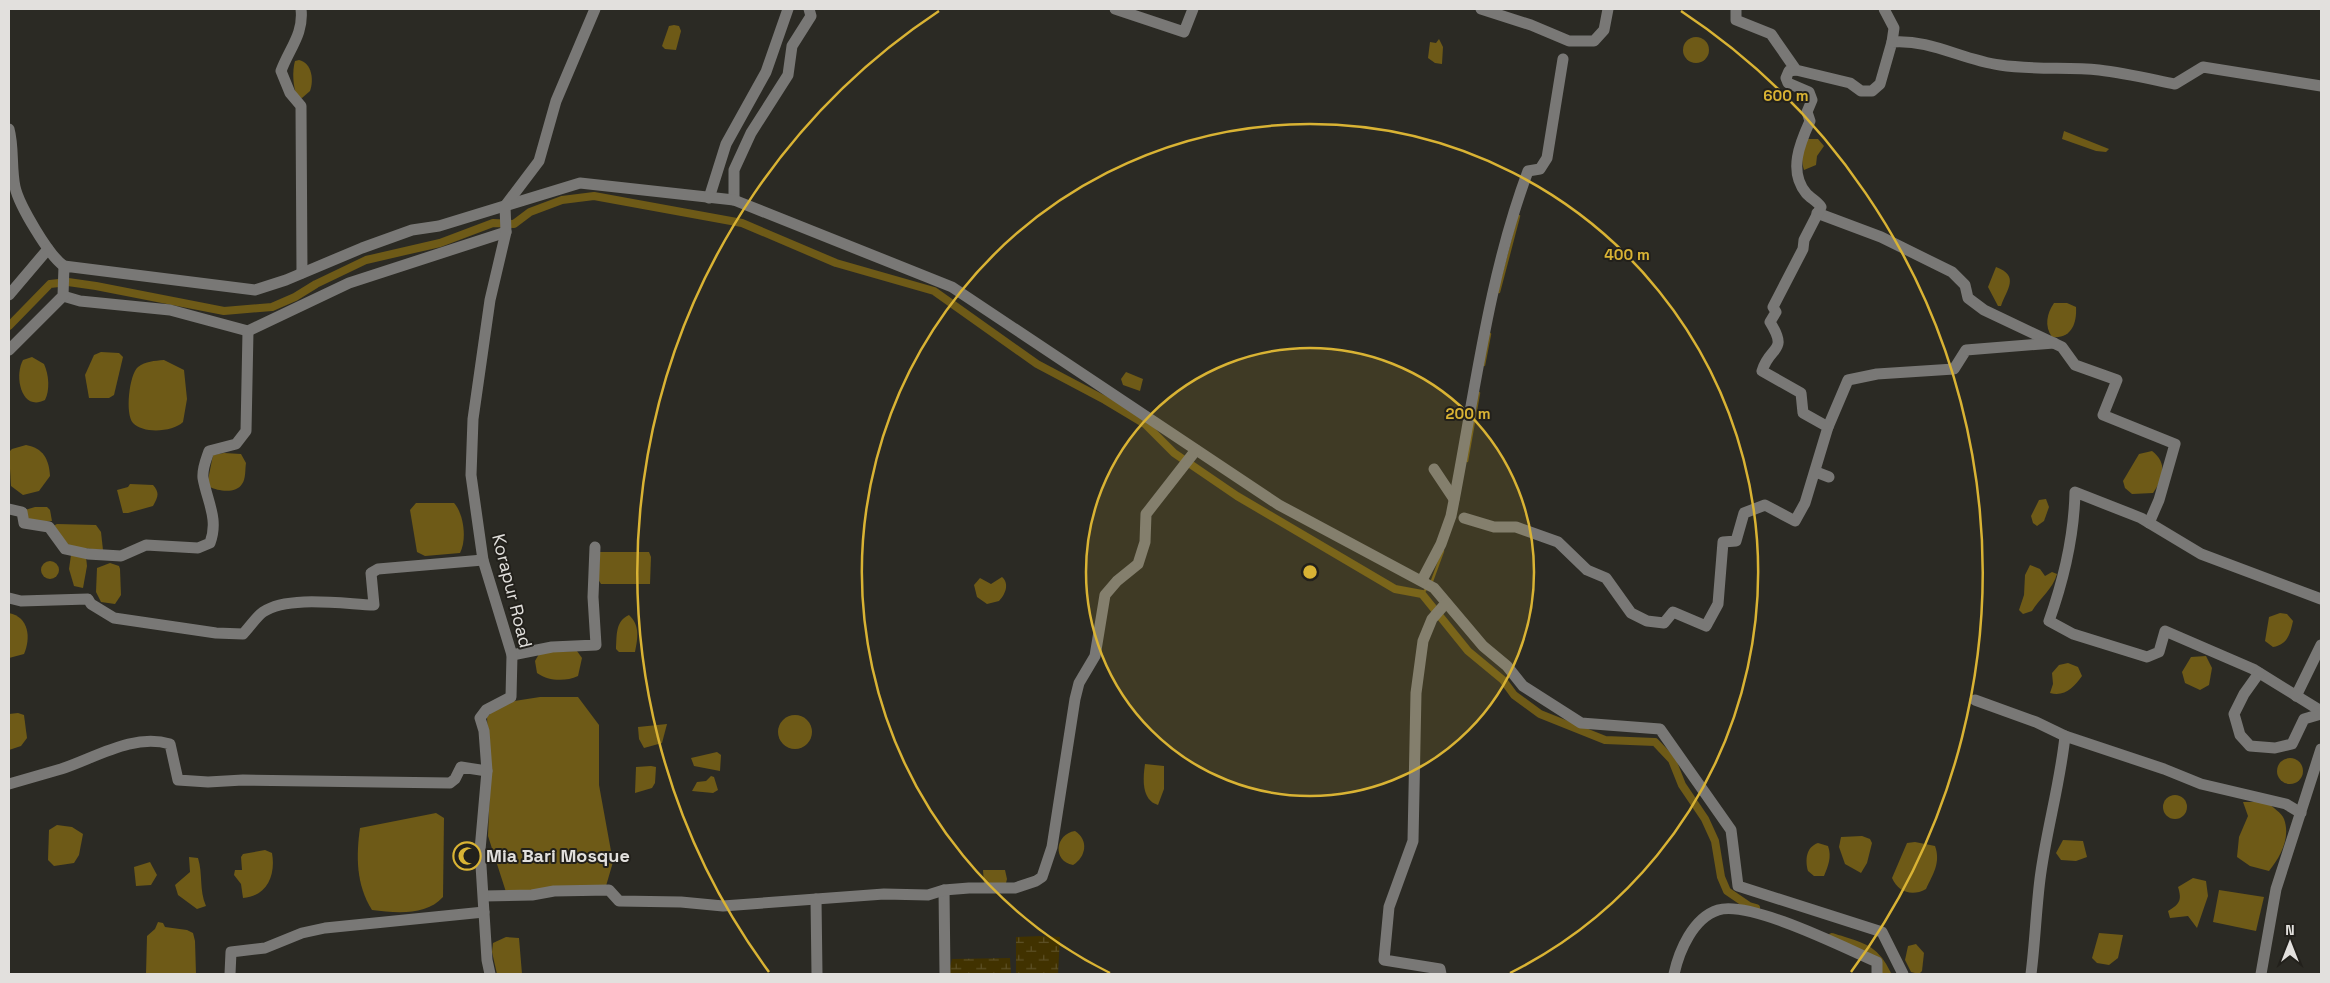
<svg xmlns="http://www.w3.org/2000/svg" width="2330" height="983" font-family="'Space Grotesk',sans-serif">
  <defs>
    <pattern id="wetland-marsh" width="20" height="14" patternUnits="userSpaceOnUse" patternTransform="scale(1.25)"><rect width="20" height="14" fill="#413200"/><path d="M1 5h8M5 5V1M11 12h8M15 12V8" fill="none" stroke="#5c4f25"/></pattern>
  </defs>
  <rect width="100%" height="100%" fill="#2b2a24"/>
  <g fill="url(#wetland-marsh)">
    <path d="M1041,936L1060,937L1058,974H1016V937Z"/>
    <path d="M1010,958L1011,974H948L952,959Z"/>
  </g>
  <g fill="#6e5a17">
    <path d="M674,25L679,26L681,31L676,50L665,49L662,46L669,26Z"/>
    <circle cx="1696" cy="50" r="13"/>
    <path d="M1439,39L1443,47L1442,64L1435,63L1428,58L1430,42L1436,43Z"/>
    <path d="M299,60C312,63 314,80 310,91L302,98L297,97C293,87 292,71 295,61Z"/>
    <path d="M2064,131L2109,149L2106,152L2096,151L2062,139Z"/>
    <path d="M1808,139H1818L1824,146L1817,156L1816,165L1804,170C1801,160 1801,147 1808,139Z"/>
    <path d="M1996,267C2020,276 2007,289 2001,306H1998L1988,287Z"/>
    <path d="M2054,303H2067L2076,307C2077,324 2071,339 2052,337C2044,326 2047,313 2054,303Z"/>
    <path d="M101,352L119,353L123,357L114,395L109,398H89L85,375L94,355Z"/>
    <path d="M32,357L44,364C49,375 50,390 45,400C21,412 14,376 23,360Z"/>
    <path d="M164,360L184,370L187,399L183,422C173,432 143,434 133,423C125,414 129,375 138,367C146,361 154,361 164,360Z"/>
    <path d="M1126,372L1143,379L1140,391L1123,385L1121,379Z"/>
    <path d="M26,445C43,448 49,459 50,476L39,491L23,495L11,486L9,452L12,449Z"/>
    <path d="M2152,451C2168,463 2163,478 2153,493L2132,494L2125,488L2123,481L2139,454Z"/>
    <path d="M224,453L241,454L246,463C245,469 246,479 242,484C236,494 218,491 210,487L208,480L213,455Z"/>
    <path d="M130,484L153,485C160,493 158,497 153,506L128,513H123L117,490L128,487Z"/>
    <path d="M2046,499L2049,507L2044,521L2037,526L2033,523L2031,516L2039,500Z"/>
    <path d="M416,503H454C464,514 467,540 460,553L425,556L417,552L410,510Z"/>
    <path d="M35,507H47L50,510L52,521L30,523L25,510Z"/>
    <path d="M57,524L96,525L101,532L103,550L70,547L53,526Z"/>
    <path d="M600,552H649L651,557L650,584H601L598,579Z"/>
    <path d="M71,555L86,557L87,566L83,588L74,586L69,569Z"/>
    <circle cx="50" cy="570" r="9"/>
    <path d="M110,563L119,566L120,569L121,595L115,604L101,602L96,592L97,568Z"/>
    <path d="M2030,565L2040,569L2045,576L2052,572L2057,574C2053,589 2040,598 2032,611L2023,614L2019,610L2024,595L2025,575Z"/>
    <path d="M1002,577C1010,584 1005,595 999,601L987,604L977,597L974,585L980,578L991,584Z"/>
    <path d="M9,613C29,617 31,638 24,654L9,658Z"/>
    <path d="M2280,613L2287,614L2293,621C2290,634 2288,644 2273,647L2265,641L2269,617Z"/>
    <path d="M629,615C640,625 638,638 635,652H619L616,649C617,636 615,621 629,615Z"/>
    <path d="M577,651L582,658L578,676C565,682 548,681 537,673L535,661L539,654L547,652Z"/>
    <path d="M2206,656L2212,668L2209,685L2200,690L2185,683L2182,672L2191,657Z"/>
    <path d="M2068,663L2078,667L2082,676C2074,687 2065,697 2050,693L2053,684L2052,673L2059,665Z"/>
    <path d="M540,697H578L599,725V785L613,862L606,886L506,892L488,836L490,786L487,717L501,703Z"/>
    <path d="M18,713L24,715L27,738L21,746L9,750V714Z"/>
    <circle cx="795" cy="732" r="17"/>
    <path d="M667,724L662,743L644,748L639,739L638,727Z"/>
    <path d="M717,752L721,755L720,771L694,766L691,758Z"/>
    <circle cx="2290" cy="771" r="13"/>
    <path d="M1145,764L1164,766V789L1158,805C1141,800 1143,778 1145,764Z"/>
    <path d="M651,766L656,767L655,783L652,788L635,793L636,767Z"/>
    <path d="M711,776L714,777L718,790L713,793L692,791L697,782L706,781Z"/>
    <circle cx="2175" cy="807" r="12"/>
    <path d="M2243,802H2267C2272,807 2282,813 2284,819C2291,838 2280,857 2269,871L2250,866L2237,857L2239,837L2248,816Z"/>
    <path d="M436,813L444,818L443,897C426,916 396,913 372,910C356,885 356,856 360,828Z"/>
    <path d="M57,825L72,827L83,834L79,855L74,863L54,866L48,860L49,830Z"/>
    <path d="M1075,831C1089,840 1086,857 1073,865C1052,861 1055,834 1075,831Z"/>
    <path d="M1862,836L1870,839L1872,843L1867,863L1861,873L1845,864L1839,847L1841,837Z"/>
    <path d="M2063,840L2083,841L2087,857L2076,861L2061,860L2056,853Z"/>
    <path d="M1915,842L1935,846C1941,863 1933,874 1926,889C1912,897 1898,892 1892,878L1907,843Z"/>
    <path d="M1818,843L1828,846C1832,857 1828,866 1824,876H1814L1808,871C1805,860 1806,847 1818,843Z"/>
    <path d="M265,850L272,853C276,875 267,896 243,898L241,884L234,875L235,870H242L241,857L243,854Z"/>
    <path d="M189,857L198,858C203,874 199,890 206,906L197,909L178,895L175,885L190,872Z"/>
    <path d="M150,862L157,875L151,885L136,886L134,867Z"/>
    <path d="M983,870H1005L1007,879L1006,883L984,884Z"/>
    <path d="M2193,878L2206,881L2208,896L2197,928L2188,916L2170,918L2168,911C2180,904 2182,900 2178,887Z"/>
    <path d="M2219,890L2264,897L2256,931L2213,922Z"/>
    <path d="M158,922L163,923L165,927L187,930L193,933L195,941L196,974H146L147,936L155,929Z"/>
    <path d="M2099,933L2123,935L2118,958L2109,965L2097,963L2092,958Z"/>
    <path d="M506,937L519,938L522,974H497L492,952L493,943Z"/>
    <path d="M1916,944L1924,953L1922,971L1919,974L1911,972L1905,960L1908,946Z"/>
  </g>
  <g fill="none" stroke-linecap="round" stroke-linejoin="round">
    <g stroke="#6e5a17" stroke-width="2.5">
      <path d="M1499,292L1519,216"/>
      <path d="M1484,365L1490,334"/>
      <path d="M1467,461L1479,393"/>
      <path d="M1432,581L1443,551"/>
      <path d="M1422,594L1427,588"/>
    </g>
    <g stroke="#6e5a17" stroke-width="8">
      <path d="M9,326L50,284L68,282L96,286L224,311L272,307L295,297L316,284L366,260L440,243L493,223L514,224L530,212L562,200L594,196L742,223L836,263L934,291L1037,364L1105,400L1145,424L1174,453L1237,496L1395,589L1422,594L1468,651L1503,680L1514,695L1540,714L1605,740L1655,742L1672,760L1682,785L1705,819L1715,841L1721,877L1727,891L1749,906L1756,908"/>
      <path d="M1832,937C1859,946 1874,946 1887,974"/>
    </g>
    <g stroke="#797876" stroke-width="11">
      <path d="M301,9C304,34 289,49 281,71L290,93L301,106L302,273"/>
      <path d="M1115,9L1184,32L1193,9"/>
      <path d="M1481,9L1531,25L1569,41H1594L1604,30L1608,9"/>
      <path d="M1736,9V20L1771,34L1796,70L1850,83L1861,91H1872L1880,84L1892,42C1931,39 1962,60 2000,65C2032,70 2067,67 2099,70C2125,73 2150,79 2175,84L2203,67L2321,86"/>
      <path d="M1884,9L1894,28L1892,42"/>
      <path d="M9,129C14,147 11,168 15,187C19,205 49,256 64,266"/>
      <path d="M709,198L726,144L766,72L788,9"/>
      <path d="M734,200V170L751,133L788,75L792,46L811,16L809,9"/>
      <path d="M1817,213L1881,237L1952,272L1965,285L1968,298L1984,310L2062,347L2075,365L2117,380L2103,415L2175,444L2159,500L2149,523"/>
      <path d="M9,295L48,249"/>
      <path d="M63,296L80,301L170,310L248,331L349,283L506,232"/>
      <path d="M9,350L63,296L64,266L255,290L286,280L362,248L412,230L439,226L580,183L734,200L952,287L1279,505L1434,588L1483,646L1507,666L1523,686L1581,723L1660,729L1731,830L1738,886L1882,932L1903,974"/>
      <path d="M1828,427L1848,380L1877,374L1954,369L1966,350L2054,343"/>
      <path d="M1434,469L1454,499"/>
      <path d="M1816,472L1829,477"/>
      <path d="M9,509L22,512L24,523L49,527L65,549L88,554L121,556L146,545L198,548L210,543C219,519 207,501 203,478C202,468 206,460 209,451L236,444L246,431L248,331"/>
      <path d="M1464,518L1494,527H1516L1558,542L1587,570L1606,578L1631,613L1647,621L1664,623L1673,612L1706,626L1718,604L1723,542L1736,541L1744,513L1765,505L1795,521L1805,503L1828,427L1803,413L1801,393L1762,371C1770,345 1789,353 1770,322L1776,312L1773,307L1803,249L1804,240L1821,207C1817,201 1810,198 1806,193C1788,171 1800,143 1810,121L1807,112L1812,100L1809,92L1788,83L1786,78L1789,71L1796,70"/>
      <path d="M1422,580L1441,544L1451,516C1474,401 1487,281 1528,171L1540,169L1547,158L1563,59"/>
      <path d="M9,598L21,601L88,599L91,604L114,618L216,633L243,634C249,628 257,616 263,612C288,595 344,604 374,605L371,573L378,569L483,560"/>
      <path d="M2321,599L2201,554L2141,518L2075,492C2074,537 2064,579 2049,621L2073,634L2147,657L2159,652L2165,631L2253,669L2321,711"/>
      <path d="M512,655L552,647L596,645L593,597L595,547"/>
      <path d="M2259,673L2244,694L2234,714L2240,735L2250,746L2275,748L2292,744L2304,719L2321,714"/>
      <path d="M2296,696L2321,645"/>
      <path d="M1975,700L2036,722L2065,736"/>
      <path d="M9,784C26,779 44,774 61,769C95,758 133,733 170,744L178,780L208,782L243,780L450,783L455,779L461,767L487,771"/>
      <path d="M944,890L945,974"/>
      <path d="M484,896L532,895L554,891L609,890L619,901L681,902L723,906L884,894L928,895L944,890L969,888H1015L1036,881L1042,877L1052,847L1075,699L1079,683L1095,656L1105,595L1117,581L1138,564L1145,542L1146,514L1196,450"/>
      <path d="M816,899L817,974"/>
      <path d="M230,974L231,952L265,948L302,933L325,928L484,912"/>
      <path d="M490,974L487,960L480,850L487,771L484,731L480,718L486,710L511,697L512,655L483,560L471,475L473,419L490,300L506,232L505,206L539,161L556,101L595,9"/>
      <path d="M1441,974L1440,969L1384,960L1389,907L1413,841L1416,693L1423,641L1432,619L1446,603"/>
      <path d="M1674,974C1679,951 1693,918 1718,910C1750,900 1845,948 1877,962V974"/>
      <path d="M2031,974C2035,943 2036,911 2040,879C2046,831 2060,785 2065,736L2164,769L2201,784L2286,804L2301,813"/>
      <path d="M2261,974L2276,889L2321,749"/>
    </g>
  </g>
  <circle cx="1310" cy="572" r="224" fill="#d9b334" fill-opacity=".12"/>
  <g fill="none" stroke="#d9b334" stroke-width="2.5">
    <circle cx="1310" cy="572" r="224"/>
    <path d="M1110 973A448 448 0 1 1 1510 973"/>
    <path d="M769 972A673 673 0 0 1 939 11M1681 11A673 673 0 0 1 1851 972"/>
  </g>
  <defs>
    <g id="mosque-ring" transform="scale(1.4375)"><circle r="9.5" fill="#22201b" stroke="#d9b334" stroke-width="1.5"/><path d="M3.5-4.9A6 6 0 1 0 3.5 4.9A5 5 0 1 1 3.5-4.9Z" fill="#d9b334"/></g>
  </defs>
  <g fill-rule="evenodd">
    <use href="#mosque-ring" x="467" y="856"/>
  </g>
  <g text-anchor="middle" stroke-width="4" stroke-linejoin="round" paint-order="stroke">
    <g font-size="18" fill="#e2e0dd" stroke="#22201b">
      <text transform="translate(512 591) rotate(76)" y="6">Korapur Road</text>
    </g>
    <g font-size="18" font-weight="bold" fill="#e2e0dd" stroke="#22201b" text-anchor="start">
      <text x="486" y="862">Mia Bari Mosque</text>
    </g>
  </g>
  <circle cx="1310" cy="572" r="8" fill="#d9b334" stroke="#22201b" stroke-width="2.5"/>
  <g font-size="15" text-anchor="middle" font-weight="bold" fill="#d9b334" stroke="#22201b" stroke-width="4" stroke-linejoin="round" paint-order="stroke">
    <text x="1786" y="101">600 m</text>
    <text x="1627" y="260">400 m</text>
    <text x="1468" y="419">200 m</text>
  </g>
  <rect width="2330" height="983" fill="none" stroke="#e2e0dd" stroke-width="20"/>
  <g transform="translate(2290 943)" stroke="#22201b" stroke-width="4" paint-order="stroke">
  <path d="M0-4L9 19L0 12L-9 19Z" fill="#e2e0dd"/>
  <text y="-8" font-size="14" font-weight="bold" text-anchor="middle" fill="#e2e0dd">N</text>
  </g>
</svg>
